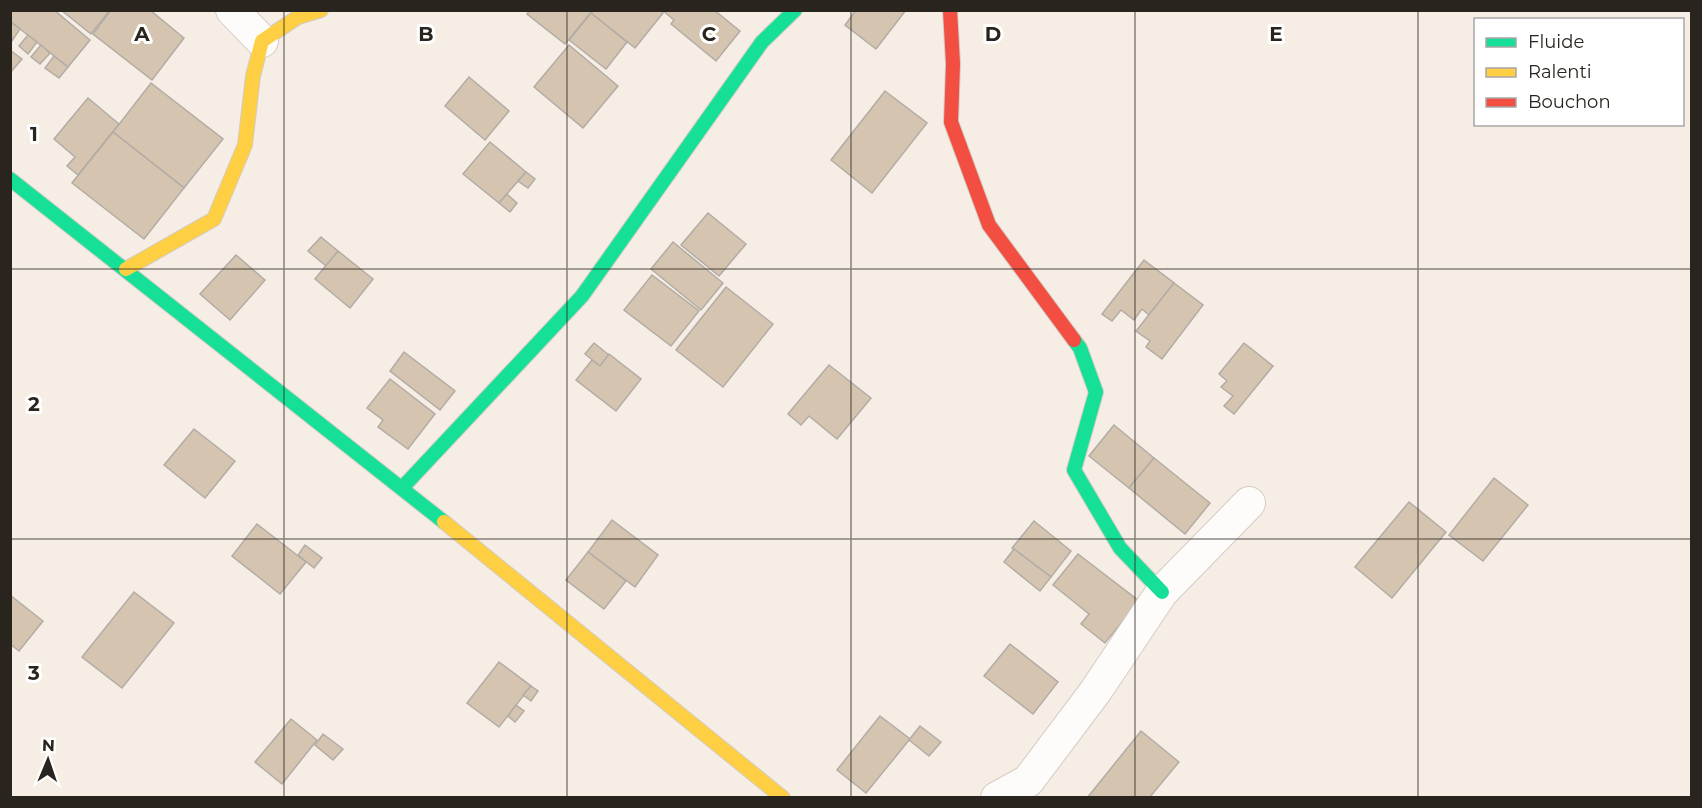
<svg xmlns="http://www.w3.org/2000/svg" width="1702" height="808" font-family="Montserrat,sans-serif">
  <rect width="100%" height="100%" fill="#f6eee5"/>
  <g fill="#d5c5b0" stroke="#b2aca5" stroke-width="1.5">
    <path d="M10,10H54L90,40L68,67L10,21Z"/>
    <path d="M61,10H110L91,34Z"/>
    <path d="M111,10H150L184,38L152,80L93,34Z"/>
    <path d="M530,10H593L565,44L527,14Z"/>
    <path d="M593,10H660L663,13L635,48L591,13Z"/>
    <path d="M662,10H714L740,31L716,61L671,24L674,20Z"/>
    <path d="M856,10H906L876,49L845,25Z"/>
    <path d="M591,13L627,42L606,69L569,40Z"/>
    <path d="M12,23L20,29L12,41L10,24Z"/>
    <path d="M28,35L37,42L28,54L19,46Z"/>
    <path d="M41,45L50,53L40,64L31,57Z"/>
    <path d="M569,45L618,86L583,128L534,87Z"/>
    <path d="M10,50L22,59L10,73Z"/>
    <path d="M54,56L68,67L59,78L45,68Z"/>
    <path d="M469,77L509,111L485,140L445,106Z"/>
    <path d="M151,83L223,139L184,188L113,132Z"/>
    <path d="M885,91L927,123L872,193L831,160Z"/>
    <path d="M88,98L119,124L78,175L67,166L75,157L54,139Z"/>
    <path d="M113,132L184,188L144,239L72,183Z"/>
    <path d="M490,142L526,172L499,203L463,174Z"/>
    <path d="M526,172L535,179L528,188L518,181Z"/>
    <path d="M507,194L517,203L510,212L499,203Z"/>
    <path d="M708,213L746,244L719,276L681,245Z"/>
    <path d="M321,237L338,251L326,266L308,251Z"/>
    <path d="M673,242L723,283L701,310L651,269Z"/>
    <path d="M338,251L373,279L350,308L315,279Z"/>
    <path d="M236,255L265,280L230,320L200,294Z"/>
    <path d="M1144,260L1174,283L1149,315L1142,309L1134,320L1121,310L1112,321L1102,314Z"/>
    <path d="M652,275L699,311L671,346L624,310Z"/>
    <path d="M1174,283L1203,305L1162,359L1146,347L1150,341L1136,331Z"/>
    <path d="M726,287L773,324L723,387L676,350Z"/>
    <path d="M594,343L609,355L600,366L585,354Z"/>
    <path d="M1244,343L1273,366L1234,414L1224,406L1233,396L1221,387L1227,381L1219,374Z"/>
    <path d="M404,352L455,391L440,410L390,371Z"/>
    <path d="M609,354L641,379L616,411L576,380L592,360L600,366Z"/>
    <path d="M829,365L871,398L837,439L809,416L801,425L788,414Z"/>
    <path d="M390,379L435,414L408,449L378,427L383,420L367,408Z"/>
    <path d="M1114,425L1154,458L1129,488L1089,456Z"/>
    <path d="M194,429L235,461L205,498L164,465Z"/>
    <path d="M1154,458L1210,503L1185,534L1129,488Z"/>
    <path d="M1494,478L1528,505L1483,561L1449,535Z"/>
    <path d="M1409,502L1446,532L1392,598L1355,567Z"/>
    <path d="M612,520L658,555L635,587L588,552Z"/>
    <path d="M1034,521L1071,551L1051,577L1012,548Z"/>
    <path d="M257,524L306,562L280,594L232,556Z"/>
    <path d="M305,545L322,558L314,568L298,555Z"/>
    <path d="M1014,549L1051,577L1040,591L1004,562Z"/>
    <path d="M588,552L626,581L604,609L566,580Z"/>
    <path d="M1078,554L1139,601L1105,643L1081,624L1089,614L1053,585Z"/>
    <path d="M134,592L174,623L122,688L82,657Z"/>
    <path d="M10,595L43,621L19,651L10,644Z"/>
    <path d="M1010,644L1058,682L1033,714L984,676Z"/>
    <path d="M499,662L531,686L499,727L467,703Z"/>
    <path d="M531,686L538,691L531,701L523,695Z"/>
    <path d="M516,705L524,711L515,722L508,716Z"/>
    <path d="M880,716L910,739L866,793L837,770Z"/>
    <path d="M291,719L317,740L282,784L255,762Z"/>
    <path d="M920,726L941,742L929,756L909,740Z"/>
    <path d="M1141,731L1179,762L1149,798H1087Z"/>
    <path d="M323,734L343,749L333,760L315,745Z"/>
  </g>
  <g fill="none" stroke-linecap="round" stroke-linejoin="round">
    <g stroke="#d3ccc5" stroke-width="34">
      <g id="street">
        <path d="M232,10L262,41"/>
        <path d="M997,798L1028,781L1095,692L1162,592L1249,503"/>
      </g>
    </g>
    <g stroke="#d3ccc5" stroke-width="16">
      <g id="fast">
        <path d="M10,179L444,522"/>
        <path d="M1074,340L1080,348L1096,392L1074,470L1120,548L1162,592"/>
        <path d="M402,488L582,296L762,42L795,10"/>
      </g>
    </g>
    <g stroke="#d3ccc5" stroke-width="16">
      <g id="slow">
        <path d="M126,269L214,219L245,145L253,76L262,41L298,17L321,10"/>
        <path d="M444,522L783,798"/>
      </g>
    </g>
    <g stroke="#d3ccc5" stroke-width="16">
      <path id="jam" d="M950,10L953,64L951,122L989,225L1074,340"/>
    </g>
    <use href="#street" stroke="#fefcfb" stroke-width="32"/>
    <use href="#fast" stroke="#16e098" stroke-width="14"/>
    <use href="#slow" stroke="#ffcf43" stroke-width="14"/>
    <use href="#jam" stroke="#f24e42" stroke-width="14"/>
  </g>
  <path fill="none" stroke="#29241d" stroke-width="1.5" stroke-opacity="0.55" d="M284,10V798M567,10V798M851,10V798M1135,10V798M1418,10V798M10,269H1692M10,539H1692"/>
  <g font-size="20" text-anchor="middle" font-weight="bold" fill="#29241d" stroke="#fff" stroke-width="6" stroke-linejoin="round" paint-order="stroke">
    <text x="142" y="41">A</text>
    <text x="426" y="41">B</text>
    <text x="709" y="41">C</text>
    <text x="993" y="41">D</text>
    <text x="1276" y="41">E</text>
    <text x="34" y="141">1</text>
    <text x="34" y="411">2</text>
    <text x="34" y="680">3</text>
  </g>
  <rect width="1702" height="808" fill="none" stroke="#29241d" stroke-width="24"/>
  <rect x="1474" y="18" width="210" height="108" fill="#ffffff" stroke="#a9a7a5" stroke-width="1.5"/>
  <rect x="1486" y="38" width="30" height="9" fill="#16e098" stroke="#a9a7a5" stroke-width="1.5"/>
  <text x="1528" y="48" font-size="18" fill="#29241d">Fluide</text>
  <rect x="1486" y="68" width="30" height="9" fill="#ffcf43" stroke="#a9a7a5" stroke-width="1.5"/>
  <text x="1528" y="78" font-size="18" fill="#29241d">Ralenti</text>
  <rect x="1486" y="98" width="30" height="9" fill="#f24e42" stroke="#a9a7a5" stroke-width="1.5"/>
  <text x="1528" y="108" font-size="18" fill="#29241d">Bouchon</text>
  <g transform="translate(48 760) rotate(2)" stroke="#ffffff" stroke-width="4.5" paint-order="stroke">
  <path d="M0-4.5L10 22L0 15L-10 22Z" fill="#29241d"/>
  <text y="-9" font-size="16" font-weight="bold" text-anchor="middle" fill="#29241d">N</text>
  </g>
</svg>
